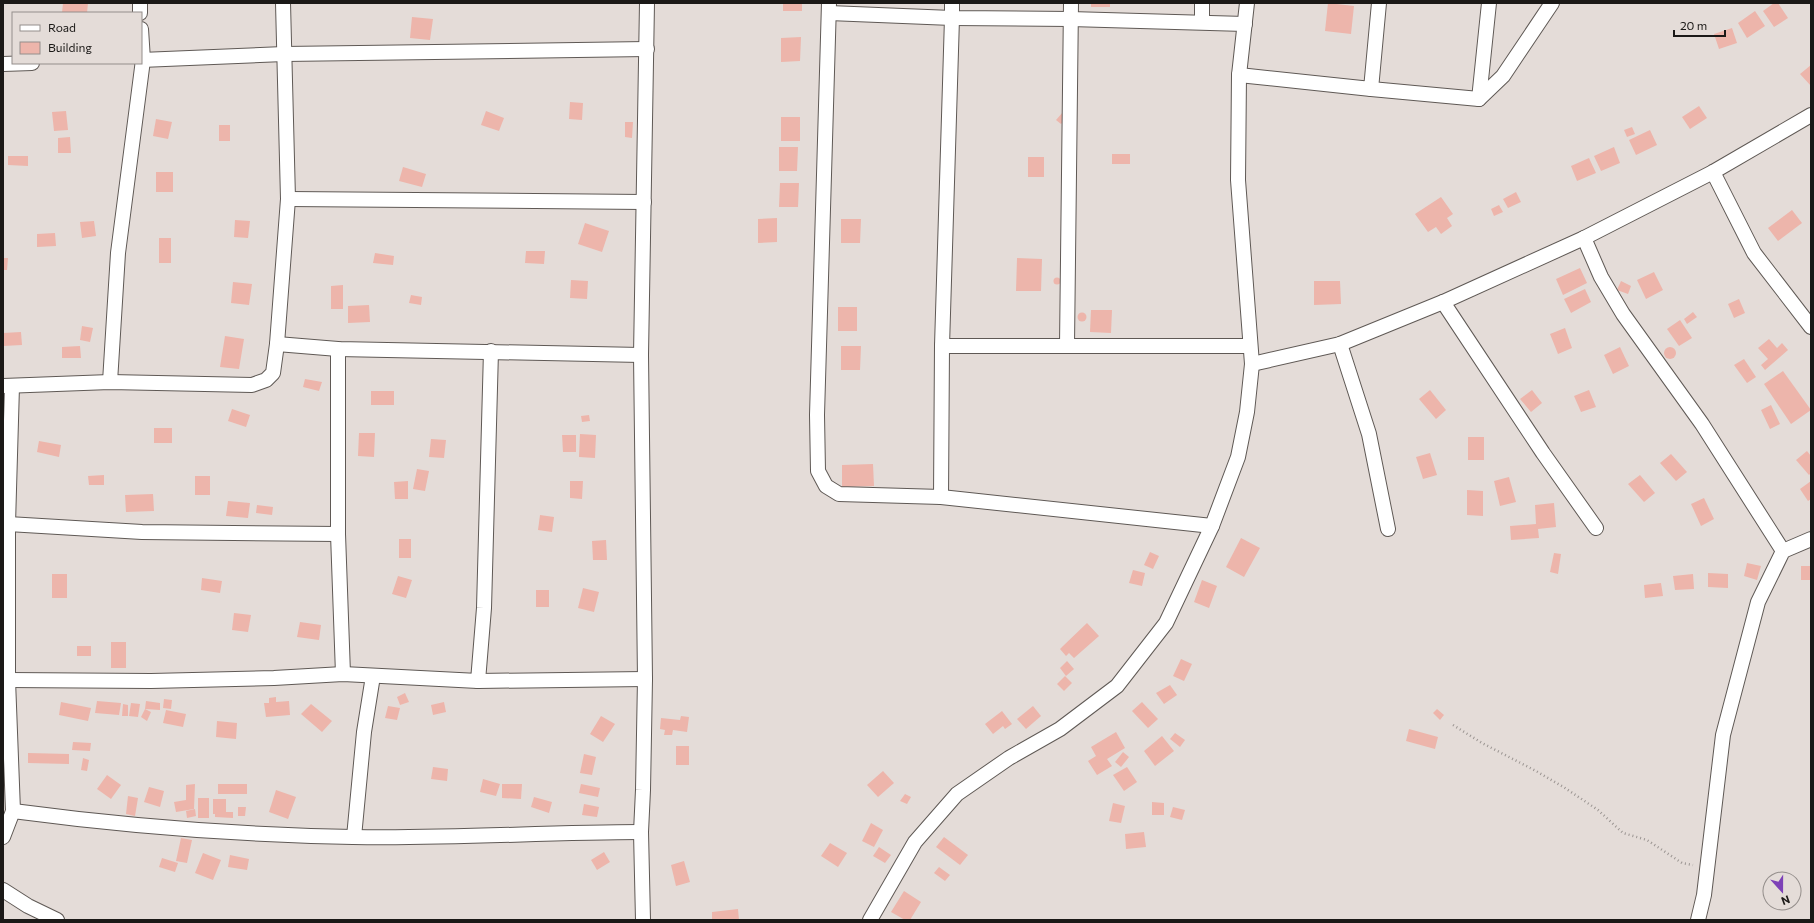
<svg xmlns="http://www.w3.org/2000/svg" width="1814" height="923" font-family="Commissioner,sans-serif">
  <rect width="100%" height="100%" fill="#e4dcd8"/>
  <g fill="#edb5ab">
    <path d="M63,3H88L87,13H62Z"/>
    <rect x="783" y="3" width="19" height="8"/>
    <rect x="1091" y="3" width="19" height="4"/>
    <path d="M1328,3L1354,6L1351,34L1325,31Z"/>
    <path d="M1774,3H1778L1788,18L1774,27L1763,11Z"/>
    <path d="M1755,11L1765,26L1747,38L1738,23Z"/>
    <path d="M412,17L433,19L430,40L410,38Z"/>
    <path d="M1732,28L1737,43L1719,49L1714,34Z"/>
    <path d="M801,37L800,61L781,62V38Z"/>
    <path d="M1811,65V86L1800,74Z"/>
    <path d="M570,102L583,103L582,120L569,119Z"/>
    <path d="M1699,106L1707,118L1690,129L1682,117Z"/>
    <path d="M66,111L68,130L54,131L52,112Z"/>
    <path d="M486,111L504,118L499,131L481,125Z"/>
    <path d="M1063,112L1068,117L1061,124L1056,120Z"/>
    <rect x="781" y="117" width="19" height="24"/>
    <path d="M156,119L172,122L168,139L153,136Z"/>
    <path d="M625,122H633L632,138L625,137Z"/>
    <rect x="219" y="125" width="11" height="16"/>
    <path d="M1632,127L1635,134L1627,137L1624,130Z"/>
    <path d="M1650,130L1657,145L1636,155L1629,140Z"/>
    <path d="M70,137L71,153H58V138Z"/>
    <path d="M779,147H798L797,171H779Z"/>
    <path d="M1614,147L1620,163L1601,171L1594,156Z"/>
    <rect x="1112" y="154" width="18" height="10"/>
    <path d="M8,156H28V166L8,165Z"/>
    <rect x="1028" y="157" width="16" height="20"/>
    <path d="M1589,158L1596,173L1577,181L1571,166Z"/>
    <path d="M403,167L426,174L422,187L399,181Z"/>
    <rect x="156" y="172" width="17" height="20"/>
    <path d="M780,183H799L798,207H779Z"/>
    <path d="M1516,192L1521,202L1508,208L1503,199Z"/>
    <path d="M1441,197L1453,214L1447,218L1452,226L1441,234L1436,227L1428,232L1415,214Z"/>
    <path d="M1499,205L1503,212L1494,216L1491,209Z"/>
    <path d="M1792,210L1802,223L1778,241L1768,228Z"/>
    <path d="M777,218V242L758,243V219Z"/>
    <path d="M841,219H861L860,243H841Z"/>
    <path d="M235,220L250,221L248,238L234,237Z"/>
    <path d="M94,221L96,236L82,238L80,222Z"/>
    <path d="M585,223L609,231L602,252L578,244Z"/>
    <path d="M55,233L56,246L37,247V234Z"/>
    <rect x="159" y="238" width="12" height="25"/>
    <path d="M526,251H545L544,264L525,263Z"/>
    <path d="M375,253L394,256L393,265L373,263Z"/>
    <path d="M3,258H8L7,270H3Z"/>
    <path d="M1017,258L1042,259L1041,291H1016Z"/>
    <path d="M1580,268L1587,283L1563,295L1556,279Z"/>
    <path d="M1654,272L1663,290L1646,299L1637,280Z"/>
    <circle cx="1057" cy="281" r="3.5"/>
    <path d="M571,280L588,281L587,299L570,298Z"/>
    <path d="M1314,281H1340L1341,304L1314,305Z"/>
    <path d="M1621,281L1631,286L1628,294L1617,290Z"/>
    <path d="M233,282L252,284L249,305L231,303Z"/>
    <path d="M343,285V309H331V286Z"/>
    <path d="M1585,289L1591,302L1571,313L1564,299Z"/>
    <path d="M411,295L422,297L421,305L409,303Z"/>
    <path d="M1739,299L1745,313L1734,318L1728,304Z"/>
    <path d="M369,305L370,322L348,323V306Z"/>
    <rect x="838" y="307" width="19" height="24"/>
    <path d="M1091,310H1112L1111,333L1090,332Z"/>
    <path d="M1693,312L1697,317L1687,324L1684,319Z"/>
    <circle cx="1082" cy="317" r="4.5"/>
    <path d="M1680,320L1692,338L1679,346L1667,329Z"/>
    <path d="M82,326L93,328L90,342L80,340Z"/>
    <path d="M1565,328L1572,348L1558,354L1550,334Z"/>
    <path d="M21,332L22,345L3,346V333Z"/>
    <path d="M225,336L244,339L239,369L220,367Z"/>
    <path d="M1769,339L1777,348L1782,343L1788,350L1765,370L1761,365L1768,359L1758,348Z"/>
    <path d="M80,346L81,358H62V347Z"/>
    <path d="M841,346H861L860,370H841Z"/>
    <path d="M1620,347L1629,366L1613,374L1604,355Z"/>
    <circle cx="1670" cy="353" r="6"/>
    <path d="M1744,359L1756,377L1747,383L1734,365Z"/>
    <path d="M1783,371L1811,410L1791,424L1764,384Z"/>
    <path d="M305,379L322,382L319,391L303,387Z"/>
    <path d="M1430,390L1446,410L1436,419L1419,399Z"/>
    <path d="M1532,390L1542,403L1531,412L1520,399Z"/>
    <path d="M1589,390L1596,407L1581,412L1574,396Z"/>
    <rect x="371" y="391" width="23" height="14"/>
    <path d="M1771,405L1780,424L1770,429L1761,410Z"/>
    <path d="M232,409L250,415L246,427L228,421Z"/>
    <path d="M589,415L590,421L582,422L581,416Z"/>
    <rect x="154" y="428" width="18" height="15"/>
    <path d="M359,433H375L374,457L358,456Z"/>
    <path d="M580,434L596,435L595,458L579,457Z"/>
    <path d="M562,435H576V452H563Z"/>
    <rect x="1468" y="437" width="16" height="23"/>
    <path d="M431,439L446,440L444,458L429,457Z"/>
    <path d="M39,441L61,445L59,457L37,452Z"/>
    <path d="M1807,451L1811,456V473L1809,475L1796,460Z"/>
    <path d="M1430,453L1437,475L1423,479L1416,457Z"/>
    <path d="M1671,454L1687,472L1676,481L1660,463Z"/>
    <path d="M873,464L874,486L842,487V465Z"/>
    <path d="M417,469L429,471L425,491L413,489Z"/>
    <path d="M104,475V485H89L88,476Z"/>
    <path d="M1640,475L1655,493L1644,502L1628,484Z"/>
    <rect x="195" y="476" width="15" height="19"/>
    <path d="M1509,477L1516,502L1500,506L1494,481Z"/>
    <path d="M408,481V499H395L394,482Z"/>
    <path d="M570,481H583L582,499L570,498Z"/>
    <path d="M1811,481V499L1808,501L1800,489Z"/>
    <path d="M1467,490L1483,491V516L1467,515Z"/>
    <path d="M153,494L154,511L126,512L125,495Z"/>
    <path d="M1704,498L1714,519L1701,526L1691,504Z"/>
    <path d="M228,501L250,503L248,518L226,516Z"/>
    <path d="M1554,503L1556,527L1538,529L1539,538L1511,540L1510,526L1536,524L1535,505Z"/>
    <path d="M257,505L273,507L272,515L256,513Z"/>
    <path d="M540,515L554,517L552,532L538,530Z"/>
    <path d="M1241,538L1260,548L1244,577L1226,567Z"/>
    <rect x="399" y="539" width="12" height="19"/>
    <path d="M606,540L607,560H593L592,541Z"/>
    <path d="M1150,552L1159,556L1153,569L1144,565Z"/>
    <path d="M1554,553L1561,554L1558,574L1550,572Z"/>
    <path d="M1747,563L1761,566L1757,580L1744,576Z"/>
    <rect x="1801" y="566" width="10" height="14"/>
    <path d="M1133,570L1145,573L1142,586L1129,583Z"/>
    <path d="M1708,573L1728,574V588L1708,587Z"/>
    <rect x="52" y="574" width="15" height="24"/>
    <path d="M1693,574L1694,589L1675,590L1673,576Z"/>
    <path d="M398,576L412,580L406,598L392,594Z"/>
    <path d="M202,578L222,581L220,593L201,590Z"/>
    <path d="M1202,580L1217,586L1209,608L1194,602Z"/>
    <path d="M1661,583L1663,596L1645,598L1644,585Z"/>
    <path d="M583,588L599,592L594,612L578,608Z"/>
    <rect x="536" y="590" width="13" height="17"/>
    <path d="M234,613L251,615L248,632L232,630Z"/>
    <path d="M300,622L321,625L319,640L297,637Z"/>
    <path d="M1087,623L1099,636L1074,658L1069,653L1066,656L1060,649L1063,646Z"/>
    <rect x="111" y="642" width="15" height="26"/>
    <rect x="77" y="646" width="14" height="10"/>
    <path d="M1181,659L1192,664L1184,681L1173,676Z"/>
    <path d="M1067,661L1074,669L1066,676L1060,668Z"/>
    <path d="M1065,676L1072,683L1064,691L1057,684Z"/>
    <path d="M1170,685L1177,695L1164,704L1156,693Z"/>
    <path d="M405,693L409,702L400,705L397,697Z"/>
    <path d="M276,697V702L289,701L290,715L266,717L264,703H269V698Z"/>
    <path d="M164,699L172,700L171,709L163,708Z"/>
    <path d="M97,701L121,703L119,715L95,713Z"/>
    <path d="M146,701L160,703V710L145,709Z"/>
    <path d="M61,702L91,708L88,721L59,715Z"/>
    <path d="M444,702L446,712L433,715L431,705Z"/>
    <path d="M1142,702L1158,719L1148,728L1132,711Z"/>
    <path d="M131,703L140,704L138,717L129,716Z"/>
    <path d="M123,704L128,705V716H122Z"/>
    <path d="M311,704L332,721L322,732L301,714Z"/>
    <path d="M388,706L400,708L397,720L385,718Z"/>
    <path d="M1033,706L1041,716L1026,729L1017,719Z"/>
    <path d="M145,709L151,712L147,721L141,717Z"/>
    <path d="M1437,709L1444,715L1440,720L1433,713Z"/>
    <path d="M166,710L186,714L183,727L163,723Z"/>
    <path d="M1002,711L1012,724L1005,729L1003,726L993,734L985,724Z"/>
    <path d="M601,716L615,724L603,742L590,734Z"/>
    <path d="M681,716L689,717L687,732L673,730L672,735H664L665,730L660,729L661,718L680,720Z"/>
    <path d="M217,721L237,723L236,739L216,737Z"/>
    <path d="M1409,729L1438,737L1435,749L1406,741Z"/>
    <path d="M1116,732L1125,748L1107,759L1112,766L1097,775L1088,761L1096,756L1091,747Z"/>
    <path d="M1175,733L1185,740L1180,747L1170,739Z"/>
    <path d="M1162,736L1174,751L1155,766L1144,751Z"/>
    <path d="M73,742L91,743L90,751L72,750Z"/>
    <rect x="676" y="746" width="13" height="19"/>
    <path d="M1123,752L1129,757L1121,767L1115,762Z"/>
    <path d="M28,753L69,754V764L28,763Z"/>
    <path d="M584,754L596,757L592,775L580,773Z"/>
    <path d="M83,758L89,760L87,771L81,770Z"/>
    <path d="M433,767L448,769L447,781L431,779Z"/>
    <path d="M1127,767L1137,782L1124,791L1113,775Z"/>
    <path d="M883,771L894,783L878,797L867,785Z"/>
    <path d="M107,775L121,785L111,799L97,789Z"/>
    <path d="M483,779L500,784L496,796L480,792Z"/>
    <path d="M195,784L194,809L176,812L174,802L186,800V785Z"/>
    <rect x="218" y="784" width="29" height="10"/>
    <path d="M502,784H522L521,799L502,798Z"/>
    <path d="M581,784L600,788L598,797L579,793Z"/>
    <path d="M149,787L164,791L160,807L144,802Z"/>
    <path d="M276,790L296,797L288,819L269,812Z"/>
    <path d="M905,794L911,797L907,804L900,801Z"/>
    <path d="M128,796L138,798L135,816L126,814Z"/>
    <path d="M534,797L552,802L549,813L531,807Z"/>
    <rect x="198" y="798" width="11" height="20"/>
    <path d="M213,799H226V812H233V818L215,817V814H213Z"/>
    <path d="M1152,802L1164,803V815H1152Z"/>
    <path d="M1113,803L1125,806L1121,823L1109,821Z"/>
    <path d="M584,804L599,807L597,817L582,815Z"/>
    <path d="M238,807H246L245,816H238Z"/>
    <path d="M1173,807L1185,810L1182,820L1170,817Z"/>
    <path d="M195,809L196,816L187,818L186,811Z"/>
    <path d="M871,823L883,830L874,847L862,841Z"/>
    <path d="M1144,832L1146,847L1126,849L1125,834Z"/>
    <path d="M944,837L968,855L960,865L936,847Z"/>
    <path d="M181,838L192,840L187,863L176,861Z"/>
    <path d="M830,843L847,853L838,867L821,856Z"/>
    <path d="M879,847L891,855L885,863L873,856Z"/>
    <path d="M604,852L610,862L597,870L591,860Z"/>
    <path d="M203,853L221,860L213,880L195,873Z"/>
    <path d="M230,855L249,859L247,870L228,867Z"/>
    <path d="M162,858L178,863L175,872L159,867Z"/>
    <path d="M684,861L690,882L676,886L671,865Z"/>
    <path d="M939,867L950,875L945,881L934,873Z"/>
    <path d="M904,891L921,902L910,920H905L891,912Z"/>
    <path d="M738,909L739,920H712V912Z"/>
  </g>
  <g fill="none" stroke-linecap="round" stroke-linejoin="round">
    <g stroke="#5f5955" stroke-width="16">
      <g id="minor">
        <path d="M140,3V13"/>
        <path d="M829,3L817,415L818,471L826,486L839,494L941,497L1212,526"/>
        <path d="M952,3V18L1070,19L1245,24"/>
        <path d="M1202,3V22"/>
        <path d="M829,13L952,18L942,346H1250"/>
        <path d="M141,60L284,54L647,49"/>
        <path d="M3,64L32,63"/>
        <path d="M1239,75L1371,89L1379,3"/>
        <path d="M1371,89L1479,99L1503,76L1552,3"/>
        <path d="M1479,99L1489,3"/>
        <path d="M1713,172L1754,253L1811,327"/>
        <path d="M288,199L644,202"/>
        <path d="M1584,238L1601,277L1623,314L1702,424L1783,551"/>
        <path d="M1443,302L1543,453L1596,528"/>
        <path d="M277,344L338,349L641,355"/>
        <path d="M1340,344L1369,434L1388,529"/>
        <path d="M1067,345L1071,3"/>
        <path d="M338,349V534L343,674"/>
        <path d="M1252,364L1340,344L1443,302L1584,238L1713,172L1811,115"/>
        <path d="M110,382L118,253L143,60L141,29"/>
        <path d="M3,386L110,382L252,385L266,380L273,373L277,344L288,199L283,3"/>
        <path d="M941,497L942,346"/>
        <path d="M8,524L142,532L338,534"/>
        <path d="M8,680L151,681L274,678L343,674L478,681L484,608L491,351"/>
        <path d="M478,681L645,679"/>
        <path d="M13,811C126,826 239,835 353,837C449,839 545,832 641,832"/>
        <path d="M3,837L13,811L8,680V524L12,386"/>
        <path d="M354,837L364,732L373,676"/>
        <path d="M3,890L28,906L57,920"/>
        <path d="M643,920L641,832L643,790L645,679L641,355L647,3"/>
        <path d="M870,920L915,842L957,794L1009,758L1060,729L1117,686L1166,623L1212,526L1238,457L1247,412L1252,364L1238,180L1239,75L1247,3"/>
        <path d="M1698,920L1704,895L1723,735L1758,602L1783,551L1811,539"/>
      </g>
    </g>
    <path stroke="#9b9592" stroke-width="2.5" stroke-dasharray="1 3" stroke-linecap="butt" d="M1453,725L1482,743L1536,771L1565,788L1598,810L1623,833L1647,840L1682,863L1693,865"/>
    <use href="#minor" stroke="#fff" stroke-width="14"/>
  </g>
  <rect width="1814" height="923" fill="none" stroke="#1b1917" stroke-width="8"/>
  <rect x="12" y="12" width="130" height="52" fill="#e4dcd8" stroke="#948e8b"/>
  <rect x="20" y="25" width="20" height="6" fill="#ffffff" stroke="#948e8b"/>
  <text x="48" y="32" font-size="12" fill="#1b1917">Road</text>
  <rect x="20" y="42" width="20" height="12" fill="#edb5ab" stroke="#948e8b"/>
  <text x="48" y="52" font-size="12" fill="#1b1917">Building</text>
  <g transform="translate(1782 891) rotate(159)"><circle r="19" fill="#e4dcd8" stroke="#948e8b"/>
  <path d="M0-3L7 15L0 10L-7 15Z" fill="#7d41b7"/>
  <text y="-6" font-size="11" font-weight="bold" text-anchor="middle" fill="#1b1917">N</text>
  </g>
  <path d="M1674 30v6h51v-6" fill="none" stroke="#1b1917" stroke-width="2"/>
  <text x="1680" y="30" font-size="12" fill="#1b1917" stroke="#e4dcd8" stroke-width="3" paint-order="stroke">20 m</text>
</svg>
